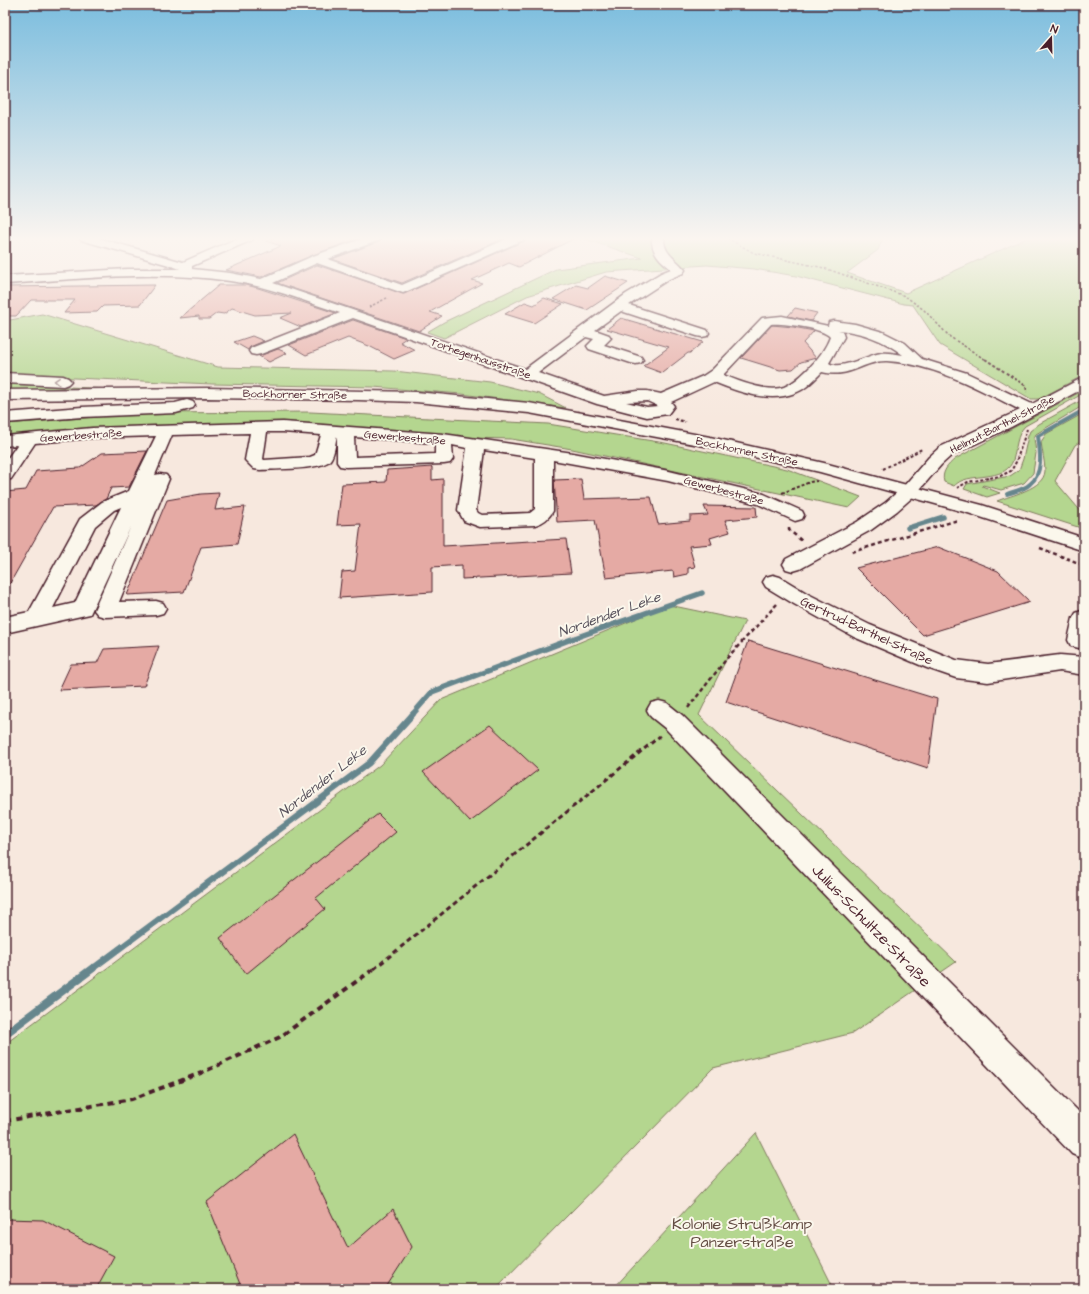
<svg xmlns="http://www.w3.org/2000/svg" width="1089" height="1294" font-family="'Architects Daughter',sans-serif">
  <rect width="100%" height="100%" fill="#f7e8de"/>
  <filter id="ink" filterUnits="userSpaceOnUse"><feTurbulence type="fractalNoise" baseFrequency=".025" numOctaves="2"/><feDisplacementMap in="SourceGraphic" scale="8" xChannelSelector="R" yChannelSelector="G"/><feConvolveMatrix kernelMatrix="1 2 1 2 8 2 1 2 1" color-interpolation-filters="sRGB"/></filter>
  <g filter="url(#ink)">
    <g fill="#b4d68f" stroke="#7f7a5d">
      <path d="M582,238H883L878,250L847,273L906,293L1027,238H1084V375L1039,399H1031L940,345L913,305L904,304L796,276L754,269L707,265L606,272L527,296L444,338L427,332L444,322L556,269L642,258Z"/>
      <path d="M42,314L218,367L394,371L490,382L539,394L566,408L462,394L373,387L212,384L5,375V321Z"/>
      <path d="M5,384L112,389L5,391Z"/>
      <path d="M1084,390V393L1025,426C1016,435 1017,448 1013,460C1007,480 977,474 961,481C959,482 956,484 954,486L944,482C941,472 948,465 955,459Z"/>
      <path d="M1084,399V405L1036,434L1034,438L1036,453L1033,473L1024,483L1001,490L983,485L982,486L1000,493L987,497L964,489L967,484L1010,476L1019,470L1023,459L1028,436L1030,431L1039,424Z"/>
      <path d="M310,412L548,424L665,443L787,469L861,497L849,508L572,449L511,439L471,438L349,428L118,429L5,436V424L148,413Z"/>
      <path d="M1084,413V439L1075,445L1055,481L1084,515V529L997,501C1011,495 1044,489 1045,471C1045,462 1042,451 1041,442L1046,434Z"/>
      <path d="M669,605L745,621L699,715L956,962L853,1033L713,1068L495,1289H5V1044L380,765L441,700Z"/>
      <path d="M756,1133L834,1289H613Z"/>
    </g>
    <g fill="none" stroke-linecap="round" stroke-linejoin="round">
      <path stroke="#66868d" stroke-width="4" d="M1007,494C1015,491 1024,490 1030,484C1044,473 1040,451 1038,436L1084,410"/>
      <g stroke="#66868d" stroke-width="5.5">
        <path d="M908,528L943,517"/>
        <path d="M412,715L432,692L569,640L702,593"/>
      </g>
      <path stroke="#66868d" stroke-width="6" d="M92,969L369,763L413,714"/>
      <path stroke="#66868d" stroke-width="8" d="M5,1034L93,968"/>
    </g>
    <g fill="#e5aaa4" stroke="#4a1f2b">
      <path d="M266,238H360L313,255L261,277L226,270L281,246L266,241Z"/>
      <path d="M383,238H505L402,283L332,259L381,241Z"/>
      <path d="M526,238H575L519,267L509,263L472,280L482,283L430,312L442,316L419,331L277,283L317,265L404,294L524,241Z"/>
      <path d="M605,276L628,283L587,310L553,299L576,285L588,288Z"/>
      <path d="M155,285L140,305L103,306L97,312L64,313L75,300H31L16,316H5V287Z"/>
      <path d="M219,285H246L258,288L336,313L301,327L280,318L292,313L255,315L232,308L224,314L217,313L209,319H199V316L180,318Z"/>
      <path d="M544,298L563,304L534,323L505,314L525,302L534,305Z"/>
      <path d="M795,308L817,313L811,321L788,316Z"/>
      <path d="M621,318L703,342L690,353H688L662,373L643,366L669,347L607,329Z"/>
      <path d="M353,320L406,338L400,342L415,350L394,359L369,346L348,338L306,355L289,345Z"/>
      <path d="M772,325L793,327L814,331L803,343L816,358L801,362L793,369L780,370L741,358Z"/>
      <path d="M252,336L264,341L250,347L248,350L234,342Z"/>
      <path d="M278,349L287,353L269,362L259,356Z"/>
      <path d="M147,451L129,487L111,488L106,499L96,505L53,507L5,592V492L26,490L36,471L80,468L102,453Z"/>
      <path d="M432,467V480L443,479V546L566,539L571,573L462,579V565L432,567V592L339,598L342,572L355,571L361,524L337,525L342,484L386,482L387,470Z"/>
      <path d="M581,479L584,499L651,497L658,524L690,521V516L708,515L704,506L756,507L757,517L725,520L730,532L710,538L712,544L689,546L695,567L688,568V574L674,577L673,571L606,578L595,520L557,522L554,480Z"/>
      <path d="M219,493L215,510L245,507L237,544L201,547L184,592L127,595L167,500L201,494Z"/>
      <path d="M938,547L998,571L1030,602L923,635L856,568Z"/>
      <path d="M748,641L937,699L928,768L726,702Z"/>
      <path d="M159,646L144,686L59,690L71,664L97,663L104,649Z"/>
      <path d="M490,725L538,770L470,822L423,772Z"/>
      <path d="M378,814L396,832L316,898L325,909L246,974L220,938Z"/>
      <path d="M293,1134L348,1248L393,1209L412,1247L385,1289H242L207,1202Z"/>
      <path d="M5,1219L43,1220L114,1256L96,1289H5Z"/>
    </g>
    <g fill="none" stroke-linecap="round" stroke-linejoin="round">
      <g stroke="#4a1f2b" stroke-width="3">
        <g id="minor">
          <path d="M79,238H98L183,262L238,238H254L252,240L192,266V269L230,273L261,279L313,256L365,238H382L380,240L328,259L402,285L509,238H525L523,240L403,293L317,263L273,283L525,369L626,294L661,273L671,269C661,261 651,252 652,238H664C663,254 677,259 685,270L683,273L669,279L629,305L707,330L709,333L707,336L702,337L697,336L621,311L595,330L609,335L611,338L604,345L641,357L643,360L641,363L636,364L631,363L589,349L587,346L594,339L586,337L538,373L604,396L638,391H647L661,394L703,376L712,370L762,318L782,316L828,326L829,322L834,321L855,324L883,332L905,343L922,359L967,373L1032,404L1084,377V388L1011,427L952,455L941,465L915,495L897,511L871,530L800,569L793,571L786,569L783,564L786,559L857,522L885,503L903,487L929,457L940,447L1020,410C979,389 934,364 887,361C864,360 851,379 822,372C814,380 806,389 795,393C769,403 738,392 714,382L671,402L674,406L668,414L647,417L597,404L353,318L261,354L256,355L251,354L249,351L251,348L340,313C304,301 268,286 230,281C156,270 79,279 5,284V276L127,269H180L169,265L81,240ZM771,324C784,323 822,328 830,337C826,348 817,360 809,368C802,375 794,383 784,387C767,393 739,381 723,375ZM838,330C862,332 884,340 903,355C895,354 888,352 881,353C868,355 839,371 829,363L844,337L842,331ZM647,401L658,406L647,407L626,402Z"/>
          <path d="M283,422L443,434L573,453L669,471L764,494L802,511L804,515L802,519L795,521L758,504L668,481L553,460V511C549,518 543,523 535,525L480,527L464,521L458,510L467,448L452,445L453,459L450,463L444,464L346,467L340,466L337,462V436C335,443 335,454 330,460C323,470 274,469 260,470L254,469L245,460L250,433L172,435L155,475L160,474L166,475L169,479L119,602L156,601L163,603L166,608L163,613L156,615L105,617L98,615L94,610L131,526L90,614L5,633V617L29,612L80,519L102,502L129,491L156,436L92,438L35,443L11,479L5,480V462L17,445L5,446V436L92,428ZM267,432H283L321,435L315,455L310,457L264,460L263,459ZM354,437L435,443V454L355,457ZM484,450L535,458V509L530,513L482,515L478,513L476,510ZM121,507L75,603L53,608L95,526L114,510Z"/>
          <path d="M773,575L780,577L808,594L870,625L956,660L988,664L1060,655L1084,657V675L1060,671L988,682L956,678L927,668L854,637L794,604L766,587L763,582L766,577Z"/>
          <path d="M1084,610V647L1079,648L1071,646L1068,640L1073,618L1076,613Z"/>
          <path d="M659,701L667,703L682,715L1084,1117V1159L1072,1154L666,729L651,717L647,710L651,703Z"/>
        </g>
      </g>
      <g stroke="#4a1f2b" stroke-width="3">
        <g id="major">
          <path d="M5,373L63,376L68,378L71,381L68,384L63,386L5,383Z"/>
          <path d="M207,388L416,392L529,403L710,437L824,463L982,505L1084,538V551L968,513L820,472L710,447L529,413L416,402L359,400L207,398L5,400V390Z"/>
          <path d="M187,400L193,402L195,405L193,408L176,413L82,417L5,423V413L82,407L175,403Z"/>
        </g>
      </g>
      <g stroke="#4a1f2b" stroke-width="1.5" stroke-dasharray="2.5 2" stroke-linecap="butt">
        <path d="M727,238L754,253L824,268L905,296L924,310L950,337L986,360"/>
        <path d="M369,307L387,298"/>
      </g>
      <g stroke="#4a1f2b" stroke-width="2" stroke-dasharray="3 2" stroke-linecap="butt">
        <path d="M985,359L1026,386L1027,392"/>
        <path d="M675,419L685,422"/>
        <path d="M883,469L922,449"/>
        <path d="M957,488L968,482L1000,476L1011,471L1016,462L1027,429"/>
        <path d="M782,493L810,482L817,481"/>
      </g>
      <g stroke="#4a1f2b" stroke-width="2.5" stroke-dasharray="4 3" stroke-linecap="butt">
        <path d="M789,528V530L802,541"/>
        <path d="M1040,548L1084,565"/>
        <path d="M852,552L958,520"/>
        <path d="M688,708L728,657L777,604"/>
      </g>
      <path stroke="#4a1f2b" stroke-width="3" stroke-dasharray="5 3.5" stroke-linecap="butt" d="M374,969L660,736"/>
      <path stroke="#4a1f2b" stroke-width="4" stroke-dasharray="6 4.5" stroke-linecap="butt" d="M5,1121L132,1099L201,1073L280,1037L375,968"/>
      <use href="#minor" fill="#fbf7ec" fill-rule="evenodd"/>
      <use href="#major" fill="#fbf7ec" fill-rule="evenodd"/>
    </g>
    <defs><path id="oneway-chevron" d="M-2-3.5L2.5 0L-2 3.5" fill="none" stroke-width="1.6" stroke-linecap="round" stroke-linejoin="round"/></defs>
    <use stroke="#ab9695" href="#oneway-chevron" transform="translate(57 381) rotate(-177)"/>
  </g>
  <linearGradient id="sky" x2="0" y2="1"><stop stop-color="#7bbdde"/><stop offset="0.57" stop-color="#fbf5f0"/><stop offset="1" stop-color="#fbf5f0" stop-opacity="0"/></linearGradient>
  <rect width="1089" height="419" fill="url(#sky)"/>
  <g text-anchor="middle" stroke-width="4" stroke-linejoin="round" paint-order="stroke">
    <g font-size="11" fill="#4a1f2b" stroke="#fbf7ec">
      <text transform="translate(481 358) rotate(19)" y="4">Torhegenhausstraße</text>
      <text transform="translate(295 394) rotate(1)" y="4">Bockhorner Straße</text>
      <text transform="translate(1002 424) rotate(-27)" y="4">Hellmut-Barthel-Straße</text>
      <text transform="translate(81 435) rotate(-4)" y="4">Gewerbestraße</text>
      <text transform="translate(405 437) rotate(5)" y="4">Gewerbestraße</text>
      <text transform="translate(747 451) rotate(12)" y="4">Bockhorner Straße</text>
      <text transform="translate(724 490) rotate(15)" y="4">Gewerbestraße</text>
    </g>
    <g font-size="13" fill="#4a1f2b" stroke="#fbf7ec">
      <text transform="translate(867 630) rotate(25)" y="5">Gertrud-Barthel-Straße</text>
    </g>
    <g font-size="14" font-style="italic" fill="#58525c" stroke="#fbf7ec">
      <text transform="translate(609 614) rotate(-20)" y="5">Nordender Leke</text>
      <text transform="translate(322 781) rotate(-38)" y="5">Nordender Leke</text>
    </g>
    <g font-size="16" fill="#4a1f2b" stroke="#fbf7ec">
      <text transform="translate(872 925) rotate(46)" y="6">Julius-Schultze-Straße</text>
    </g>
    <g font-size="16" fill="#644d44" stroke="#fbf7ec">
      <text x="742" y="1229">Kolonie Strußkamp<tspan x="742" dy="18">Panzerstraße</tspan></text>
    </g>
  </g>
  <rect width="1089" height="1294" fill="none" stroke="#fbf7ec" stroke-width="20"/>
  <rect x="10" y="10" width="1069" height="1274" fill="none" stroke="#4a1f2b" stroke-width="1.5" filter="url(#ink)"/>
  <g transform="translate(1051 38) rotate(20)" stroke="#fbf7ec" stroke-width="3" paint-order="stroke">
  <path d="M0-3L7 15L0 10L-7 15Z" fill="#4a1f2b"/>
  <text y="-6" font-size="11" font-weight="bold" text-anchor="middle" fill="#4a1f2b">N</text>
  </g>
</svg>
